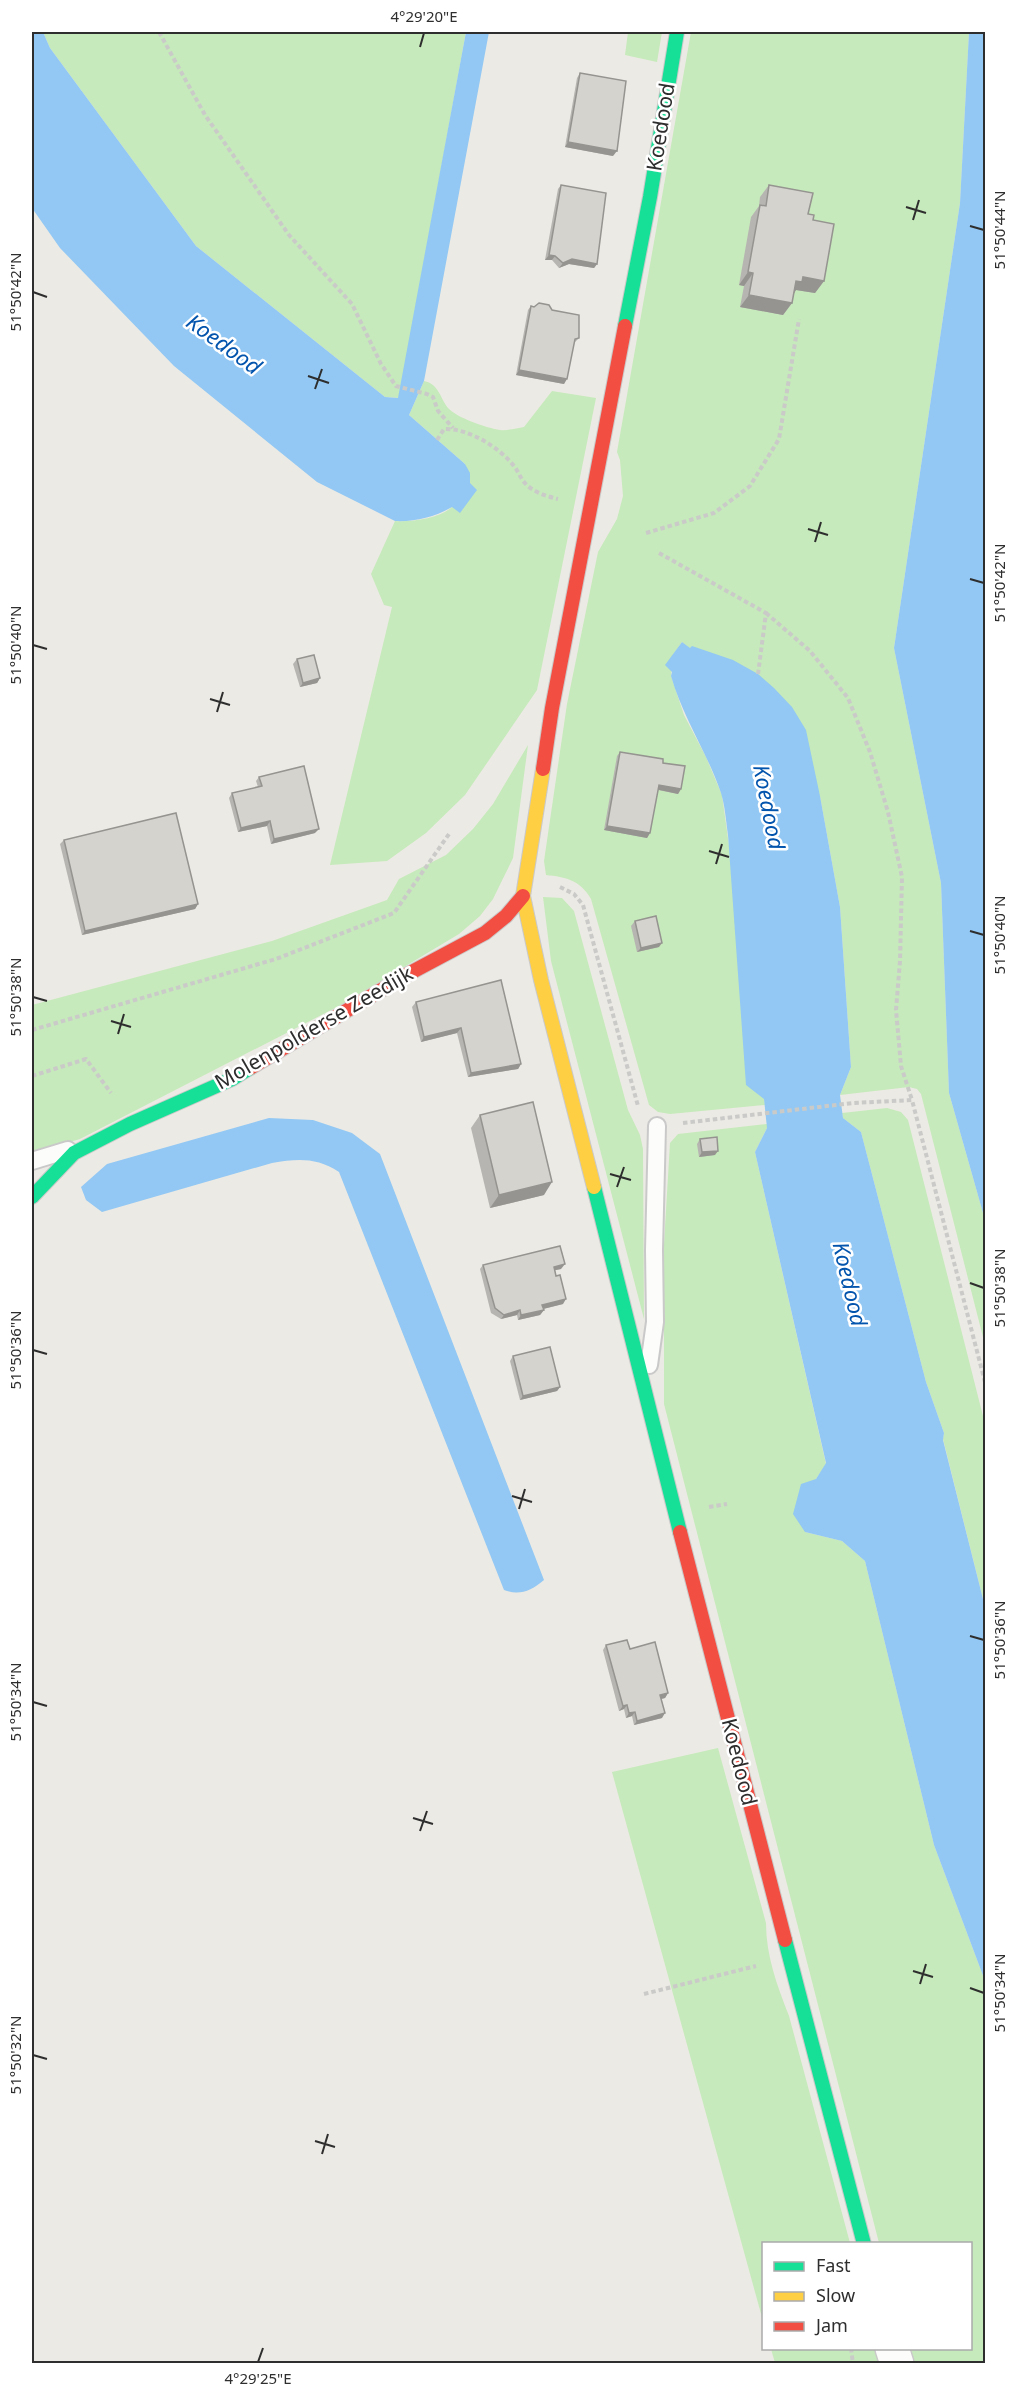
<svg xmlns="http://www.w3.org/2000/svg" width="1017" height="2395" font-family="'Noto Sans',sans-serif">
  <rect width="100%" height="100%" fill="#eceae4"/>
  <g fill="#c6eabb">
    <path d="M43,32H466L399,398L385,397L196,246L50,48Z"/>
    <path d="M628,32H662L657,62L625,55Z"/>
    <path d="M691,32H969L960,203L894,648L941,883L949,1093L985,1220V1345L921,1094L917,1089L909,1087L840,1095L851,1067L840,907L820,796L690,649L682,642L673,655L671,676L684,715L706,757L722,795L765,1105L670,1114L658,1112L649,1105L591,899C580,880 566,877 546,875L544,861L567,704L598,552L617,519L623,496L620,460L617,452Z"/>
    <path d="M424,381C439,384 440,398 448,408C457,418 487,428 500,430C507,431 517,428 524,427L552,391L596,398L537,690L465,795L426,833L387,861L330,865L392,607L384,605L371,574L395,521C412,522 438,519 452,507C458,501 464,491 469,483L465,464L409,415Z"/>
    <path d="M528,745L513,858L493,899L480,916L459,934L339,1006L80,1139L32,1153V1005L272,941L387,900L399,879L446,855L473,829L493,804Z"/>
    <path d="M543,897L562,898L574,911L628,1110L640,1135L643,1149L644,1319L551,961Z"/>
    <path d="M887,1108L901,1112L908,1120L985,1424V1607L943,1439L944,1433L926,1382L861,1132L843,1118L842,1113Z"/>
    <path d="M767,1124V1128L755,1152L826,1464L816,1479L805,1532L842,1541L865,1561L934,1845L985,1981V2363H912L907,2349L970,2348V2244L879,2243L664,1404V1244L670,1143L678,1134Z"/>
    <path d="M718,1748L766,1923C766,1956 777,1985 789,2016L850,2243L764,2244L763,2321L612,1772Z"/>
    <path d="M771,2349H877L881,2363H775Z"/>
  </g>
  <g fill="#92c8f3">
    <path d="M32,32H43L50,48L196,246L385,397L398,398L466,32H489L424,381L409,415L465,464L470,473V483L477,490L460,513L452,507C435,517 414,522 395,521L317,482L174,366L60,248L32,208Z"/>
    <path d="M969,32H986L985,1220L949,1093L941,883L894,648L960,203Z"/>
    <path d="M682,642L690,648L692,646L733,660L758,674L774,688L792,707L806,730L820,796L840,907L851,1067L840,1095L843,1118L861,1132L926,1382L944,1433L943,1440L985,1607V1981L934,1845L865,1561L842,1541L805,1532L793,1514L801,1484L816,1479L826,1463L755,1152L767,1128L764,1099L746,1085L728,835C726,821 725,806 721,793C707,752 683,718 671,676L672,672L665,665Z"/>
    <path d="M269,1118L313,1120L352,1133L380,1154L544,1580C531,1591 519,1596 504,1590L339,1172C316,1157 297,1159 272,1163L102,1212L86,1200L81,1187L107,1164Z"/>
  </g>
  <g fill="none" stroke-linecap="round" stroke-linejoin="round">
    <g stroke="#cac9c9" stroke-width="20">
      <g id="lane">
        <path d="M32,1161L68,1150"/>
        <path d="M649,1365L655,1322L654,1250L657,1126"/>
      </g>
    </g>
    <g stroke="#cac9c9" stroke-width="36">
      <path id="street" d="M892,2348L897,2364"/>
    </g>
    <g stroke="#cac9c9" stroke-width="16">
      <g id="fast">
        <path d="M625,326L650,197L677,32"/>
        <path d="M594,1187L680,1532"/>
        <path d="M32,1197L74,1153L130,1124L232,1079L250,1068"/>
        <path d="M785,1940L864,2244"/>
      </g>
    </g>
    <g stroke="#cac9c9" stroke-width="16">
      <path id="slow" d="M543,769L523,896L541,980L594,1187"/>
    </g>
    <g stroke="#cac9c9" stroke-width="16">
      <g id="jam">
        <path d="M543,769L552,708L625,326"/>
        <path d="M250,1068L410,973L485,933L506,916L523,896"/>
        <path d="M680,1532L785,1940"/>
      </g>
    </g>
    <g stroke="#cacac9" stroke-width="4" stroke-dasharray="4.5 3" stroke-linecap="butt">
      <path d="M159,32L205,115L289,235L352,304L381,364L396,386L427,394L433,397L438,411L453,428"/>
      <path d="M437,440L444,429C468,428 499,447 514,466C518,471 520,477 524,482C532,492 546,496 558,499"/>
      <path d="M646,533L714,513L750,486L779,439L799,319"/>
      <path d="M659,553L766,613L758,674"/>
      <path d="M766,613L810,651L848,698L870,752L888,812L902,877L900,961L896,1010L901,1066L912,1100"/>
      <path d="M560,887L574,894L583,905L638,1106"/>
      <path d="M32,1030L276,959L394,913L449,834"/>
      <path d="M32,1076L86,1059L111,1093"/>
      <path d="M683,1123L853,1103L912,1100L986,1386"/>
      <path d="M709,1507L727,1504"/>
      <path d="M644,1994L756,1966"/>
      <path d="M851,2348L853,2364"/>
    </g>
    <use href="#lane" stroke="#fcfcfb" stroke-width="16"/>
    <use href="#street" stroke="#fcfcfb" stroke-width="33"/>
    <use href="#fast" stroke="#16e098" stroke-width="14"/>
    <use href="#slow" stroke="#ffcf43" stroke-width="14"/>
    <use href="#jam" stroke="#f24e42" stroke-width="14"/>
  </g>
  <g fill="#b7b5b1">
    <path d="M580,73L613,156L565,147L577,78Z"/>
    <path d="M561,185L597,264L594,268L569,264L559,268L552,260H545L558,189Z"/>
    <path d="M769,185L808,214L813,220L824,281L815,293L796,290L794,293L792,303L783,315L740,307L744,286L739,285L751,217L759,206L760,197Z"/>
    <path d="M531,306L552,310L579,338L574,343L564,384L516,375L528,310Z"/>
    <path d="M297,659L320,678L317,683L300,687L293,664Z"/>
    <path d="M620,752L663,763L681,789L678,794L658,790L650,833L647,838L604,830L617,756Z"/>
    <path d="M259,777L315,833L271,844L267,826L238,832L229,798L232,793L258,787L256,781Z"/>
    <path d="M64,840L198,904L195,909L82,935L60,844Z"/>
    <path d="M635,921L659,947L637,952L631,926Z"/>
    <path d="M416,1002L521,1064L518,1069L468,1077L457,1033L421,1042L412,1007Z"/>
    <path d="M480,1115L544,1195L490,1208L471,1128Z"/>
    <path d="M700,1139L715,1155L699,1157L697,1144Z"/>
    <path d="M483,1265L561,1269L555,1270L563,1304L543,1309L544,1310L540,1315L518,1320L517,1315L501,1319L491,1313L480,1269Z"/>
    <path d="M513,1356L560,1387L557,1391L520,1400L510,1361Z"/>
    <path d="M606,1645L630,1649L668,1693L665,1698L661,1699L662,1718L634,1725L632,1716L626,1718L624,1709L619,1711L603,1650Z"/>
  </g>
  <g fill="#959490">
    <path d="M568,142L617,151L613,156L565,147Z"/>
    <path d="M549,255L555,256L552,260H545Z"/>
    <path d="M572,259L597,264L594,268L569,264L559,268L563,263Z"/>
    <path d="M748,272L753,273L744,286L739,285Z"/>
    <path d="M803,277L824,281L815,293L796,290L793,295L796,281Z"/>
    <path d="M749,295L792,303L783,315L740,307Z"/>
    <path d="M519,370L567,379L564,384L516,375Z"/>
    <path d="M320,678L317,683L300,687L303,683Z"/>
    <path d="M659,785L681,789L678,794L655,789Z"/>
    <path d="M270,821L267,826L238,832L241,828Z"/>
    <path d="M607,826L650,833L647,838L604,830Z"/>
    <path d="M319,829L315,833L271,844L274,839Z"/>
    <path d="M198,904L195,909L82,935L85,931Z"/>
    <path d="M662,943L659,947L637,952L641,948Z"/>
    <path d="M461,1028L457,1033L421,1042L424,1037Z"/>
    <path d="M521,1064L518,1069L468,1077L471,1073Z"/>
    <path d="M718,1151L715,1155L699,1157L702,1152Z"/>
    <path d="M552,1182L544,1195L490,1208L499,1195Z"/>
    <path d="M565,1264L561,1269L551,1271L554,1267Z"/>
    <path d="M566,1299L563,1304L539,1310L542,1305Z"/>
    <path d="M520,1310L517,1315L501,1319L504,1315Z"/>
    <path d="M544,1310L540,1315L518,1320L521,1315Z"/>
    <path d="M560,1387L557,1391L520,1400L523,1396Z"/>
    <path d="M668,1693L665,1698L657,1700L660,1695Z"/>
    <path d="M627,1705L624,1709L619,1711L623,1706Z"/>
    <path d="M635,1712L632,1716L626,1718L629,1713Z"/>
    <path d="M665,1713L662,1718L634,1725L637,1721Z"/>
  </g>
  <g fill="#d5d3ce" stroke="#959490" stroke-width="1.5">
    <path d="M580,73L626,81L617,151L568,142Z"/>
    <path d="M561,185L606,193L597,264L572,259L563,263L555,256L549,255Z"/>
    <path d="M769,185L813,193L808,214L814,215L813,220L834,224L824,281L803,277L802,282L796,281L792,303L749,295L753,273L748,272L760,205L766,206Z"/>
    <path d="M539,303L549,305L552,310L579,315V338L575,339L567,379L519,370L531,306L534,307Z"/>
    <path d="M314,655L320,678L303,683L297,659Z"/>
    <path d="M620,752L663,759V763L685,766L681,789L659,785L650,833L607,826Z"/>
    <path d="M304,766L319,829L274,839L270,821L241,828L232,793L262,786L259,777Z"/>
    <path d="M176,813L198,904L85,931L64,840Z"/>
    <path d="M656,916L662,943L641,948L635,921Z"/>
    <path d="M501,980L521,1064L471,1073L461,1028L424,1037L416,1002Z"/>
    <path d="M533,1102L552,1182L499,1195L480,1115Z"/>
    <path d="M717,1137L718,1151L702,1152L700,1139Z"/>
    <path d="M560,1246L565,1264L554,1267L556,1276L560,1275L566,1299L542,1305L544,1310L521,1315L520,1310L504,1315L495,1308L483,1265Z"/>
    <path d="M550,1347L560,1387L523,1396L513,1356Z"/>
    <path d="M627,1640L630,1649L655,1642L668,1693L660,1695L665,1713L637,1721L635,1712L629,1713L627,1705L623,1706L606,1645Z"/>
  </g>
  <path fill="none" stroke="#2e2e2e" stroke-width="2" d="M420,47L424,33M906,207L926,213M913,220L919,200M970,226L984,230M33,292L47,297M308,376L329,383M315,389L322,369M808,529L828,535M815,542L821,522M970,579L984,583M33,645L47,649M210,699L230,705M217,712L223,692M709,851L729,857M716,864L722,844M970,931L984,935M33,997L47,1001M111,1021L131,1027M118,1034L124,1014M610,1174L631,1180M617,1187L624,1167M970,1283L984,1288M33,1350L47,1354M512,1496L532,1502M519,1509L525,1489M970,1636L984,1640M33,1702L47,1706M413,1818L433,1824M420,1831L427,1811M913,1971L933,1977M920,1984L926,1964M970,1988L984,1993M33,2055L47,2059M315,2141L335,2147M322,2154L328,2134M258,2362L263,2348"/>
  <g text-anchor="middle" stroke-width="5" stroke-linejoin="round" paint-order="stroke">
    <g font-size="21" fill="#2e2e2e" stroke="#fff">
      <text transform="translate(661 127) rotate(-81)" y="7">Koedood</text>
      <text transform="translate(314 1028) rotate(-30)" y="7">Molenpolderse Zeedijk</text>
      <text transform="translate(739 1762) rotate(76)" y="7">Koedood</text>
    </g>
    <g font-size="22" font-style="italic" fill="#0254ad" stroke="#fff">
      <text transform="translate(224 344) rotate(36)" y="8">Koedood</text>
      <text transform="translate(769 807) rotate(79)" y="8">Koedood</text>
      <text transform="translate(850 1284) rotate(77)" y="8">Koedood</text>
    </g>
  </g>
  <rect width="1017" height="2395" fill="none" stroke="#ffffff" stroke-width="66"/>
  <rect x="762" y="2242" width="210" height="108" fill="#ffffff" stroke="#ababab" stroke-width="1.5"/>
  <rect x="774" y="2262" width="30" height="9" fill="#16e098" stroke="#ababab" stroke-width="1.5"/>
  <text x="816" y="2272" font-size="18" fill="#2e2e2e">Fast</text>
  <rect x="774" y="2292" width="30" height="9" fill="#ffcf43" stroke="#ababab" stroke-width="1.5"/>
  <text x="816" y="2302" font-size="18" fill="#2e2e2e">Slow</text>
  <rect x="774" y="2322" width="30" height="9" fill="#f24e42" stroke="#ababab" stroke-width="1.5"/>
  <text x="816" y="2332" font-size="18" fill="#2e2e2e">Jam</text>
  <rect x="33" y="33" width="951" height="2329" fill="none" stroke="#2e2e2e" stroke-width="2"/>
  <g font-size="15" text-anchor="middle" fill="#2e2e2e">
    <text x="424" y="22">4°29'20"E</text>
    <text transform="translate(1000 230) rotate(-90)" y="5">51°50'44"N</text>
    <text transform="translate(16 292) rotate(-90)" y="5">51°50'42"N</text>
    <text transform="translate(1000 583) rotate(-90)" y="5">51°50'42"N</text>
    <text transform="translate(16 645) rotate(-90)" y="5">51°50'40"N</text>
    <text transform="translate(1000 935) rotate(-90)" y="5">51°50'40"N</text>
    <text transform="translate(16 997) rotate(-90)" y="5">51°50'38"N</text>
    <text transform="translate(1000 1288) rotate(-90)" y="5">51°50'38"N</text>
    <text transform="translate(16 1350) rotate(-90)" y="5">51°50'36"N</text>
    <text transform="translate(1000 1640) rotate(-90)" y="5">51°50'36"N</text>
    <text transform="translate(16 1702) rotate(-90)" y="5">51°50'34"N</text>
    <text transform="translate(1000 1993) rotate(-90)" y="5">51°50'34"N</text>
    <text transform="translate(16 2055) rotate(-90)" y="5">51°50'32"N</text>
    <text x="258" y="2384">4°29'25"E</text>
  </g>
</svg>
